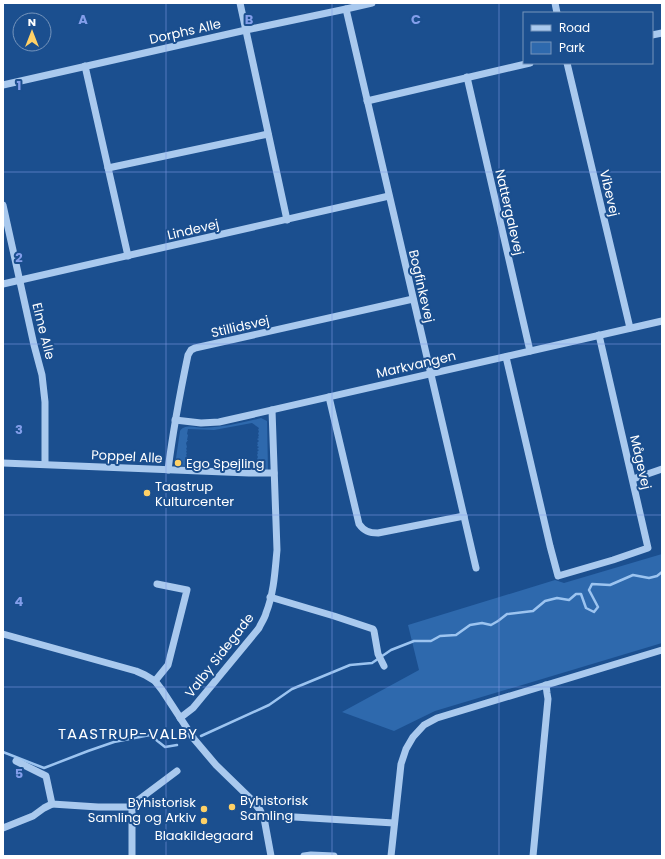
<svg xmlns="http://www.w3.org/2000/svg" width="665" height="859" font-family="Poppins,sans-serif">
  <rect width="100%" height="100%" fill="#1b4f8f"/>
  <g fill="#2e69ad">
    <path d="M261,418L267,421L268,470L252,469V467L253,466L256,468L258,466L257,465L258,463L257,462L258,460L257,459L258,457L257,455L258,453L257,452L259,450L257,449L259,447L257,446L258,444L257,443L259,441L257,439L259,438L258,437L259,435L258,434L259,431L258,430L259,428L252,423L214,430L188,429L187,434L188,435L187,440H188L186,443L187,447L186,449L187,450L186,452L187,453L186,455L187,456L185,458L187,460L185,462L188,465L187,466L175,465L180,431C185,423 196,428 204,428C223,427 242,423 261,418Z"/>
    <path d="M662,554V643L435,711L394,731L342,712L419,670L408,625L555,580L564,583Z"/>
  </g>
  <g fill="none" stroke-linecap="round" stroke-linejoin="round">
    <g stroke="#9cc4f0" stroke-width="2.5">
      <path d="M201,736L269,705L292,689L350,665L372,663L391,650L414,641H431L440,636L456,635L470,625L482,623L491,625L498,621L507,614L533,611L545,601L557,598L569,600L576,594H581L586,608L594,612L598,607L589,590L592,584L610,585L633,575L649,578L657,576L662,572"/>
      <path d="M3,752L44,768L88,751L114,742L150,735L165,747L177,745"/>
    </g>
    <g stroke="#a9c9ee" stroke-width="7">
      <path d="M240,3L287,220"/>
      <path d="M555,3L557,13"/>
      <path d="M346,9L476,568"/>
      <path d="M652,35L662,33"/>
      <path d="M567,63L630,328"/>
      <path d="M85,66L128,256"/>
      <path d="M467,77L530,351"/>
      <path d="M3,85L246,30L346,9L372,3"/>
      <path d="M367,101L530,63"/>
      <path d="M108,168L268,134"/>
      <path d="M3,205L34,345L42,375L45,402V464"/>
      <path d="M3,284L389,196"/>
      <path d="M506,357L550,546L558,576L613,560L648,548L599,335"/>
      <path d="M329,397L359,524C364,531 369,533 378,533L464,516"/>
      <path d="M175,420L201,423L219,422L662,321"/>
      <path d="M3,463L249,473H274"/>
      <path d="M168,470C173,431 180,393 188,355L191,350L195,348L413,299"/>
      <path d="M633,479L662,469"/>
      <path d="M270,597L334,616L373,629L374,631L378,654L384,666"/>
      <path d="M3,634L136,671L145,675L155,681L162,690L194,739L216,765L251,799L260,810L264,818L271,856"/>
      <path d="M155,681L168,665L187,590L157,584"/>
      <path d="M180,718L193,708L259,628C261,623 265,618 266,613C274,593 275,571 277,550L272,410"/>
      <path d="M16,761L46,776L52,804L98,807H132"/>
      <path d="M278,816L394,823"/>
      <path d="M3,828L33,816L44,808L52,804"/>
      <path d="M132,856V807L137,801L177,771"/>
      <path d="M304,856L311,855L334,856"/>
      <path d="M391,856L401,764L406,749L413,737L424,725L437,718L662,650"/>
      <path d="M533,856L548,699L547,693L546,685"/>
    </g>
  </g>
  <path fill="none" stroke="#839eea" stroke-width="1" stroke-opacity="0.55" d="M166,3V856M332,3V856M499,3V856M3,172H662M3,344H662M3,515H662M3,687H662"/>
  <g fill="#ffd166" stroke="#1b4f8f" stroke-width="1.5">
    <circle cx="178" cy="463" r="4"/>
    <circle cx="147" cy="493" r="4"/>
    <circle cx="232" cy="807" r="4"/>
    <circle cx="204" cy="809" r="4"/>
    <circle cx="204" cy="821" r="4"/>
  </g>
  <g text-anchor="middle" stroke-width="4" stroke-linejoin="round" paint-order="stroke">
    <g font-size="13" fill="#fff" stroke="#1b4f8f">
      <text transform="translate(185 31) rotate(-13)" y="5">Dorphs Alle</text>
      <text transform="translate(610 193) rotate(77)" y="5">Vibevej</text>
      <text transform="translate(510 212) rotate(77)" y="5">Nattergalevej</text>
      <text transform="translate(193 229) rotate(-13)" y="5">Lindevej</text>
      <text transform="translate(422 286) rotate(77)" y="5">Bogfinkevej</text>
      <text transform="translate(240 326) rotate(-13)" y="5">Stillidsvej</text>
      <text transform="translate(44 331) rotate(76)" y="5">Elme Alle</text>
      <text transform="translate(416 364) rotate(-13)" y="5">Markvangen</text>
      <text transform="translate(127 456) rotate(3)" y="5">Poppel Alle</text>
      <text transform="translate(641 462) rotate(77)" y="5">Mågevej</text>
      <text transform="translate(219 655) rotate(-52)" y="5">Valby Sidegade</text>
    </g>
    <g font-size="13" fill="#fff" stroke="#1b4f8f" text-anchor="start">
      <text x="186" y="468">Ego Spejling</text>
      <text x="155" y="491">Taastrup<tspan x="155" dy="15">Kulturcenter</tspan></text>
      <text x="240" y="805">Byhistorisk<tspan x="240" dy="15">Samling</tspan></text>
      <text x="196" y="807" text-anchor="end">Byhistorisk<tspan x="196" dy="15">Samling og Arkiv</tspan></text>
      <text x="204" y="840" text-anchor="middle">Blaakildegaard</text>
    </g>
    <g font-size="15" letter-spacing="1" fill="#fff" stroke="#1b4f8f">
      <text x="128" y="739">TAASTRUP-VALBY</text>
    </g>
  </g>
  <g font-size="13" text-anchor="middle" font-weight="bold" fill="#839eea" stroke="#1b4f8f" stroke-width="4" stroke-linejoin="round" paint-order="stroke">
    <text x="83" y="24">A</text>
    <text x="249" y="24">B</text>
    <text x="416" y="24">C</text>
    <text x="19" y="90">1</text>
    <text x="19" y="262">2</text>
    <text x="19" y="434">3</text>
    <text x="19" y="606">4</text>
    <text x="19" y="778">5</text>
  </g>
  <rect width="665" height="859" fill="none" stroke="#ffffff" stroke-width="8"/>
  <rect x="523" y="12" width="130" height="52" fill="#1b4f8f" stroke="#7695bc"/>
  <rect x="531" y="25" width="20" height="6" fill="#a9c9ee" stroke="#7695bc"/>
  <text x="559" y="32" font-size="12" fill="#ffffff">Road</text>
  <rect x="531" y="42" width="20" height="12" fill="#2e69ad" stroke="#7695bc"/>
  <text x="559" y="52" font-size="12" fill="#ffffff">Park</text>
  <g transform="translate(32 32)"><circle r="19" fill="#1b4f8f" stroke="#7695bc"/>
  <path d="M0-3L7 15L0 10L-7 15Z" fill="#ffd166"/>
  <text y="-6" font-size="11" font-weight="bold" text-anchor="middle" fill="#ffffff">N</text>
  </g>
</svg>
